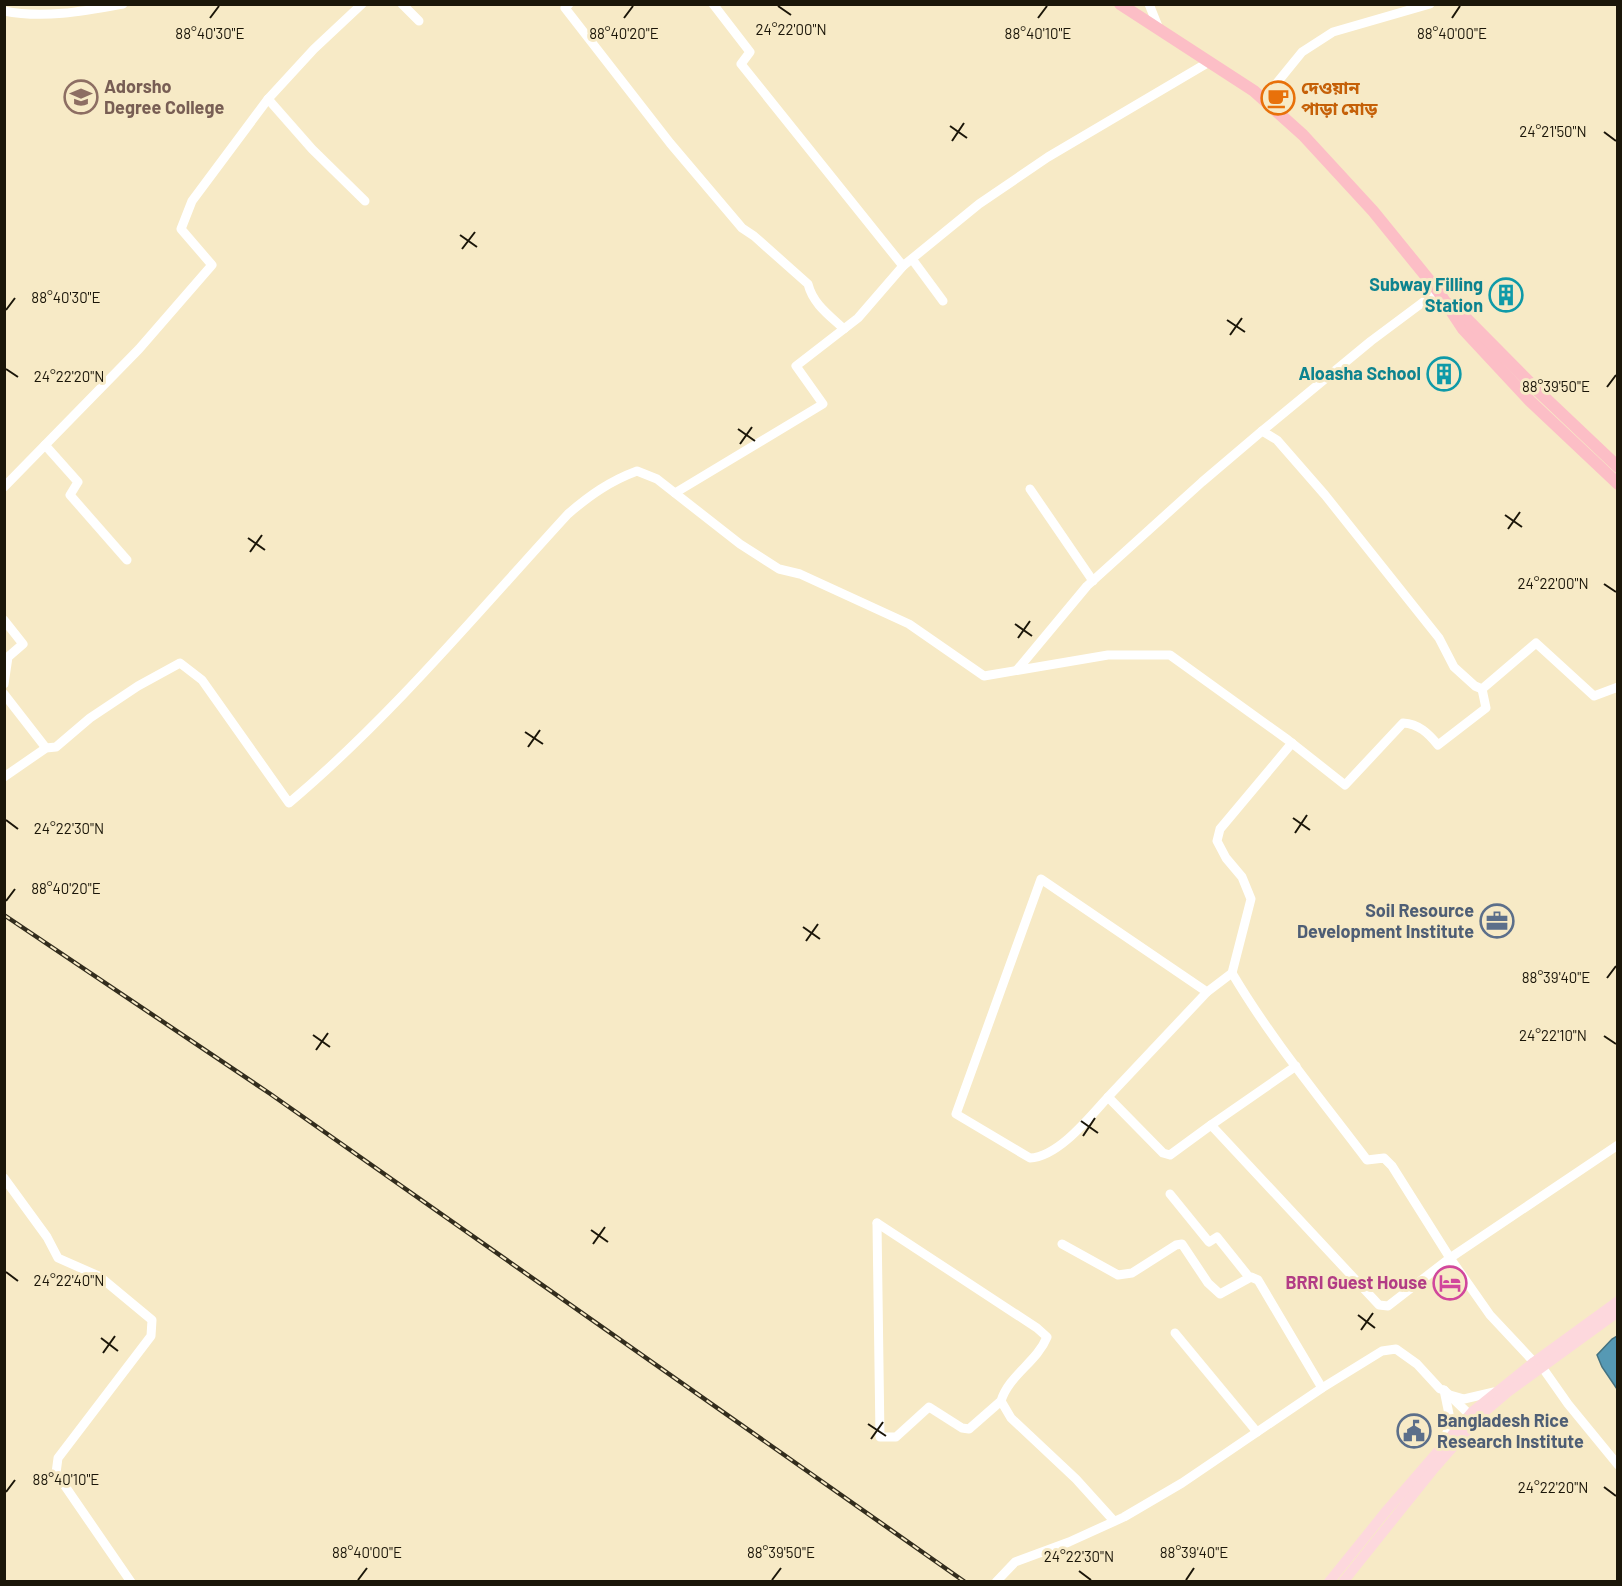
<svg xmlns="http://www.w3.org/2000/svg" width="1622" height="1586" font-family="Barlow,'Noto Sans Bengali',sans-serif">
  <rect width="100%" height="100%" fill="#f7eac6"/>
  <path fill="#5699b4" stroke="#447281" stroke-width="1.5" d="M1617,1336V1389L1602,1367L1597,1355L1612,1339Z"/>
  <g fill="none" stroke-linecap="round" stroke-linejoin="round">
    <g stroke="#fff" stroke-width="9">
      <path d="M402,4L419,21"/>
      <path d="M569,4L565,8L670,143L742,228L754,236L808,284C813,304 829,315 844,329"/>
      <path d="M713,4L750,52L741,64L903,266L979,204L1048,157L1209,62"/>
      <path d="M1149,4L1159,29"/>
      <path d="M4,11C44,19 85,11 123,4"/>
      <path d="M268,99L312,149L365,201"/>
      <path d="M1263,100L1302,52L1333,32L1430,4"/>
      <path d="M912,259L943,301"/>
      <path d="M1262,431L1371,341L1438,291"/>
      <path d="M45,445L78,482L70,495L127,560"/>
      <path d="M4,487L139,349L212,265L181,229L192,201L268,99L314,49L362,4"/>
      <path d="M1030,489L1093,581"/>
      <path d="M675,493L823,404L796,366L858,318L903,266"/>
      <path d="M4,620L23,644L8,657L4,684"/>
      <path d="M1017,670L1087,586L1202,482L1262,431L1277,440L1325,495L1439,638L1454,667L1475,686L1482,689L1536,643L1594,696L1618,687"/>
      <path d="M4,694L46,748"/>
      <path d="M1292,743L1220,829L1217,841L1226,858L1242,877L1251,899L1232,973L1207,992L1041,879L956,1114L1030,1158C1058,1157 1089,1118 1108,1097L1163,1153L1170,1155L1211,1125L1379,1305L1388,1306L1450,1258L1618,1145"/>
      <path d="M4,777L46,748L56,747L90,718L138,686L180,663L202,680L289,803C391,717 478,612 568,514C590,495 610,481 637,471L657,479L740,544L779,569L800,574L909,624L984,676L1108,655H1170L1288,740L1345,785L1403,723C1419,724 1428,733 1438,745L1486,708L1482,689"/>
      <path d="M1232,973C1271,1039 1321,1099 1367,1160L1384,1158L1392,1166L1450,1258L1490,1315L1534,1362L1542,1367L1568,1404L1618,1465"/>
      <path d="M1108,1097L1207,992"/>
      <path d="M1211,1125L1296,1066"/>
      <path d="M4,1178L47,1237L58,1258L99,1276L152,1320L151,1336L58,1458L56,1473L131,1582"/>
      <path d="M1170,1194L1209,1242L1217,1237L1249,1277"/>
      <path d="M877,1223L1037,1328L1047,1337C1037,1362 1009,1375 1001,1401L1011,1418L1076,1479L1114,1521"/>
      <path d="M877,1223L880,1437H896L929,1407L962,1428L969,1429L1001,1401"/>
      <path d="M1062,1244L1118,1275L1132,1273L1176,1245L1182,1244L1208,1283L1220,1294L1251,1277L1258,1280L1322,1388"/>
      <path d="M1175,1333L1257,1432"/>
      <path d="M1450,1395L1464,1399L1494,1392"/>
      <path d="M1443,1443L1449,1427V1414L1444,1390"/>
      <path d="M996,1582L1015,1562L1069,1542L1124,1517L1182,1483L1322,1388L1382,1351L1396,1349L1417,1364L1440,1389L1444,1390L1470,1415"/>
    </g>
    <g stroke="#fdd8dd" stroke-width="10">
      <path d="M1329,1582L1387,1510L1472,1412L1534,1362L1618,1301"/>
      <path d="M1343,1582L1432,1471L1481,1415L1508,1392L1618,1312"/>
    </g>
    <g stroke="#fcbec6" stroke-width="12">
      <path d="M1120,4L1254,91L1303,135L1373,211L1438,291L1463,329L1530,401L1618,484"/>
      <path d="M1452,304L1539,392L1618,467"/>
    </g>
    <g stroke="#332d1d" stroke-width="4.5">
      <path id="rail" d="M4,915L269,1093L965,1582"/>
    </g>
    <use href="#rail" stroke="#f7eac6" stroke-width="2" stroke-dasharray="7" stroke-linecap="butt"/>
  </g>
  <path fill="none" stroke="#1b1609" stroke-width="2" d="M778,6L791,15M210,18L219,6M624,18L633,6M1038,18L1047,6M1452,18L1460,6M950,126L967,138M1604,132L1616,141M952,141L964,123M460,235L477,247M462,249L475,232M6,310L15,298M1227,320L1245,332M1230,335L1242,318M6,369L18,377M1607,387L1616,375M738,429L755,441M740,444L752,427M1505,515L1522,527M1508,529L1520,512M248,538L265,550M250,552L262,535M1604,584L1616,592M1015,624L1032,636M1018,638L1030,621M525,732L543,744M528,747L540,730M1293,818L1310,830M6,820L18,829M1295,833L1307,815M6,901L15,889M803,927L820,939M806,941L818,924M1607,978L1616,966M313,1035L330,1047M1604,1036L1616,1044M316,1050L328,1033M1081,1121L1098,1133M1083,1136L1095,1118M591,1230L608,1242M593,1244L605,1227M6,1272L18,1281M1358,1315L1375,1328M1361,1330L1373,1313M101,1338L118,1351M103,1353L115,1336M868,1424L886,1436M871,1439L883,1422M1604,1487L1616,1496M6,1492L15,1480M1079,1571L1091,1580M358,1580L367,1568M772,1580L781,1568M1186,1580L1194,1568"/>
  <defs>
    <g id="university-ring" transform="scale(1.725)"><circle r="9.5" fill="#f7eac6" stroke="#8d6e63" stroke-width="1.5"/><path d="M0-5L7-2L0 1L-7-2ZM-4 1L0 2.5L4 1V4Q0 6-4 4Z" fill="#8d6e63"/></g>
    <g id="cafe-ring" transform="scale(1.725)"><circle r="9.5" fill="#f7eac6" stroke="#e8710a" stroke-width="1.5"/><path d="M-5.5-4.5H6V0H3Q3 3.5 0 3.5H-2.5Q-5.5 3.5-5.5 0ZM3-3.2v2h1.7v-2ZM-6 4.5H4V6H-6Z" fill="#e8710a"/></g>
    <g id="building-ring" transform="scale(1.725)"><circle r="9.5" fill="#f7eac6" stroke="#0f9aa8" stroke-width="1.5"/><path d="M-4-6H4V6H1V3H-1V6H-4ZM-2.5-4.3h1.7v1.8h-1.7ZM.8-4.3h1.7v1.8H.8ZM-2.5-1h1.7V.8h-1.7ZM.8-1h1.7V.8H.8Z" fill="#0f9aa8"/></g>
    <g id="office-ring" transform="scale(1.725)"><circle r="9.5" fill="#f7eac6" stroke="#5c6f8a" stroke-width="1.5"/><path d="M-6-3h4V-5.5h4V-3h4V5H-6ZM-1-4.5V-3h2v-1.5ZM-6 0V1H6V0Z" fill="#5c6f8a"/></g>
    <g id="hotel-ring" transform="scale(1.725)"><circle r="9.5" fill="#f7eac6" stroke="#d1479c" stroke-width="1.5"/><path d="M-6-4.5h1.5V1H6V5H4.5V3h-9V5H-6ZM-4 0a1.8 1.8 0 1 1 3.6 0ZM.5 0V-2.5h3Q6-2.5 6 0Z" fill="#d1479c"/></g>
    <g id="civic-ring" transform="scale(1.725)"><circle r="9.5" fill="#f7eac6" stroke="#5c6f8a" stroke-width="1.5"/><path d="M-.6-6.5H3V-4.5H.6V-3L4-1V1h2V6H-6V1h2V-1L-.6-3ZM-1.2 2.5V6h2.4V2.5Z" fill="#5c6f8a"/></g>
  </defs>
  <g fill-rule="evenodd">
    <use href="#university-ring" x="81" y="97"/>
    <use href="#cafe-ring" x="1278" y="98"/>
    <use href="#building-ring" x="1506" y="295"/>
    <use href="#building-ring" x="1444" y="374"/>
    <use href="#office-ring" x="1497" y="921"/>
    <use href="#hotel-ring" x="1450" y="1283"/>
    <use href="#civic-ring" x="1414" y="1431"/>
  </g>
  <g text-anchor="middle" stroke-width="6" stroke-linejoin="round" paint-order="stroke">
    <g font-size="18" font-weight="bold" fill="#785e54" stroke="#f7eac6" text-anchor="start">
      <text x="104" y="93">Adorsho<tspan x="104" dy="21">Degree College</tspan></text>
    </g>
    <g font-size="18" font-weight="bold" fill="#c56008" stroke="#f7eac6" text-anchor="start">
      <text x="1301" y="94">দেওয়ান<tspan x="1301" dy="21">পাড়া মোড়</tspan></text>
    </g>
    <g font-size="18" font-weight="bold" fill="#0d838f" stroke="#f7eac6" text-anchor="end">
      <text x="1483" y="291">Subway Filling<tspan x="1483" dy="21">Station</tspan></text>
      <text x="1421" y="380">Aloasha School</text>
    </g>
    <g font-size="18" font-weight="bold" fill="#4e5e75" stroke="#f7eac6" text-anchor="end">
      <text x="1474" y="917">Soil Resource<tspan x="1474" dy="21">Development Institute</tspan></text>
      <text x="1437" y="1427" text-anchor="start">Bangladesh Rice<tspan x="1437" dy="21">Research Institute</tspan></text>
    </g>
    <g font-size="18" font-weight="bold" fill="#b23c85" stroke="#f7eac6" text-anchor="end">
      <text x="1427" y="1289">BRRI Guest House</text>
    </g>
  </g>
  <g font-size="15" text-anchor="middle" fill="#1b1609" stroke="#f7eac6" stroke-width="6" stroke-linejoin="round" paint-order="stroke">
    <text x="791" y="35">24°22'00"N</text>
    <text x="210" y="39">88°40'30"E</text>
    <text x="624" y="39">88°40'20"E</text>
    <text x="1038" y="39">88°40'10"E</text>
    <text x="1452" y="39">88°40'00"E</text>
    <text x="1553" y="137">24°21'50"N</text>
    <text x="66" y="303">88°40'30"E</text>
    <text x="69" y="382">24°22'20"N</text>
    <text x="1556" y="392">88°39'50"E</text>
    <text x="1553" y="589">24°22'00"N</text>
    <text x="69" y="834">24°22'30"N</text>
    <text x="66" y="894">88°40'20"E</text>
    <text x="1556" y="983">88°39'40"E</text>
    <text x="1553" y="1041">24°22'10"N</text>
    <text x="69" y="1286">24°22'40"N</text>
    <text x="66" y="1485">88°40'10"E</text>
    <text x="1553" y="1493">24°22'20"N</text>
    <text x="367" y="1558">88°40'00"E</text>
    <text x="781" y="1558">88°39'50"E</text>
    <text x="1194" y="1558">88°39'40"E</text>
    <text x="1079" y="1562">24°22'30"N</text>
  </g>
  <rect width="1622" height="1586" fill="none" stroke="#1b1609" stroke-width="12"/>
</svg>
